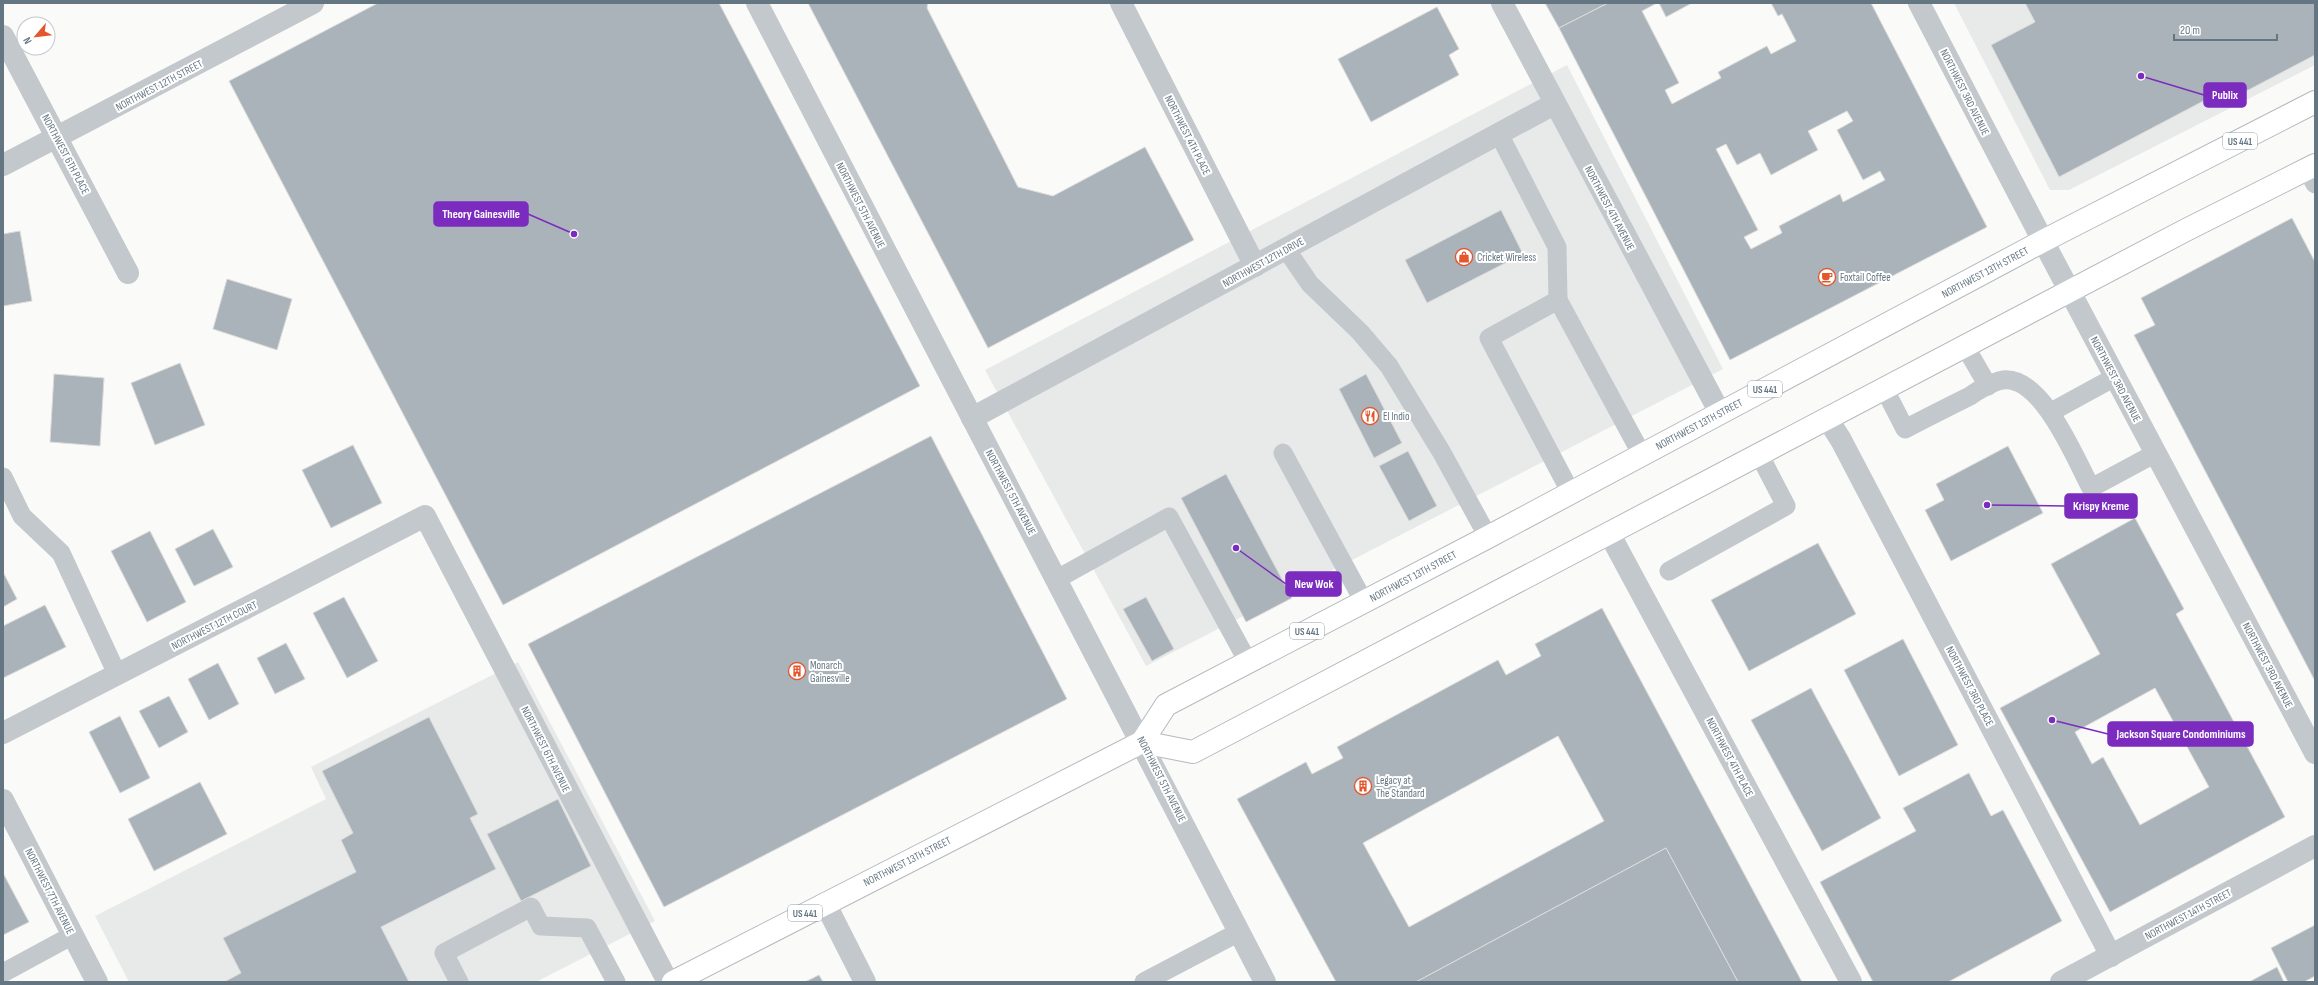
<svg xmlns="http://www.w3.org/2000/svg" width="2318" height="985" font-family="'Sofia Sans Condensed',sans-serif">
  <rect width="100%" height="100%" fill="#fafaf8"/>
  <g fill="#e8e9e9">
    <path d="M1954,3H2315V65L2069,190H2050Z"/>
    <path d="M1567,65L1723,369L1146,666L985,370Z"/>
    <path d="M518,662L655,921L536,982H129L95,916L326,799L311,767Z"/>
  </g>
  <g fill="#aab3b9" stroke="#dcdcda" fill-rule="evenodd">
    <path d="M378,3H719L920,386L503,605L229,81Z"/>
    <path d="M808,3H928L927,8L1018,187L1053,196L1145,147L1194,240L988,348Z"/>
    <path d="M1545,3H1608L1559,28Z"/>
    <path d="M1608,3H1657L1642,11L1679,83L1665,90L1672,104L1721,78L1718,72L1767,46L1771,54L1796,41L1782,14L1778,16L1771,3H1871L1987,227L1730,360L1559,28ZM1847,111L1853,121L1837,130L1863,180L1880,171L1885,180L1843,202L1840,194L1779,226L1782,233L1751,249L1744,237L1758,230L1716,149L1726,144L1737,165L1760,153L1771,175L1818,150L1808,131Z"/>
    <path d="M1659,3H1692L1666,17Z"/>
    <path d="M2025,3H2315V55L2218,106L2213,96L2059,177L1991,45L2035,22Z"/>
    <path d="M1437,7L1459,49L1449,55L1459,75L1371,122L1338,59Z"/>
    <path d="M1501,210L1523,254L1427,303L1405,260Z"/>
    <path d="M2292,218L2315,262V681L2134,335L2155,325L2141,298Z"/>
    <path d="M20,231L32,301L3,306V234Z"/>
    <path d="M227,279L292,299L277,350L213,329Z"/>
    <path d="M180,363L205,425L155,445L131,383Z"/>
    <path d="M54,374L104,378L100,446L50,442Z"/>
    <path d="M1366,374L1402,443L1374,458L1339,389Z"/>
    <path d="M931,436L1067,699L664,907L528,644Z"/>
    <path d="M353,445L382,503L331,528L302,470Z"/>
    <path d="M2008,446L2043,513L1951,561L1925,510L1944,500L1936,484Z"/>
    <path d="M1408,451L1437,506L1409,521L1379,466Z"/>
    <path d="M1226,474L1292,598L1246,622L1181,498Z"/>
    <path d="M2135,518L2184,609L2176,614L2285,817L2110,912L2000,708L2100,654L2051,564ZM2155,688L2209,787L2140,825L2103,757L2092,764L2075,732Z"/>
    <path d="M213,529L233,567L194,586L175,549Z"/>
    <path d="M150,531L186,602L147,622L111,551Z"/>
    <path d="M1818,543L1856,614L1749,671L1711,600Z"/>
    <path d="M3,572L17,599L3,607Z"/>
    <path d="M344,597L378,661L347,678L313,613Z"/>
    <path d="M1146,597L1174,649L1152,661L1123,609Z"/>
    <path d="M45,605L66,647L3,678V626Z"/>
    <path d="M1602,608L1802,982H1738L1666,848L1416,982H1336L1237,799L1306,762L1312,774L1343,758L1337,747L1498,660L1506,675L1541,656L1535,644ZM1558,736L1604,821L1409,927L1363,843Z"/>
    <path d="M1903,639L1958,745L1899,776L1844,670Z"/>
    <path d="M286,643L305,679L275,694L257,658Z"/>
    <path d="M218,663L239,704L209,720L188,679Z"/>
    <path d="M1811,688L1881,818L1822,851L1751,720Z"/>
    <path d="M169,696L188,732L159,748L139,711Z"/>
    <path d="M120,716L150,778L120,793L89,732Z"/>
    <path d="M429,717L478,814L470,818L496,869L381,927L409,982H224L241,973L223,938L356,872L341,840L353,833L322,771Z"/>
    <path d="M1969,773L1991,816L2003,810L2062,921L1948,982H1873L1820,882L1916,831L1903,808Z"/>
    <path d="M200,782L227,834L154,871L128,819Z"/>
    <path d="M558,799L591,866L521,901L487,834Z"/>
    <path d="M1666,848L1738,982H1416Z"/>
    <path d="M3,873L29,922L3,935Z"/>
    <path d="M2315,925V976L2304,982H2288L2271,948Z"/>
    <path d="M2277,967L2284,982H2249Z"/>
    <path d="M819,975L823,982H805Z"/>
  </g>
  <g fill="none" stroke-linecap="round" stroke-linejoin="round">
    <g stroke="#b5babe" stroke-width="24">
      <g id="primary">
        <path d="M1142,742L1193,752L2184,231L2315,165"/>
        <path d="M673,982L1142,742L1166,705L1488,537L2043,241L2315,102"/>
      </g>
    </g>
    <g stroke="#c3c8cc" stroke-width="19">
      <path d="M1499,134L1557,247L1558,300"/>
      <path d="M2307,169L2315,184"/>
      <path d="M1286,249L1310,284L1360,332L1389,366L1442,453L1488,537"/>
      <path d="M1965,346L1988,386"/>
      <path d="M1884,388L1905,429C1926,418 1948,407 1970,396C1979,390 1991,382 2003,380C2042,375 2076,460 2091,488L2156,453"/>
      <path d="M2051,412L2115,377"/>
      <path d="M1283,453L1364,602"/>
      <path d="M3,477L22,516L61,553L117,674"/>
      <path d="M1571,493L1489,338L1558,300L1642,455"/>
      <path d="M1669,571L1786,506L1759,454"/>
      <path d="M1057,579L1169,517L1248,662"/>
      <path d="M3,973L73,935"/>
      <path d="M459,982L444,953L531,907L541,926L587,928L616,982"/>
      <path d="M1144,982L1239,932"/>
    </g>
    <g stroke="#c3c8cc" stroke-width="22">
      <path d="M757,3C925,330 1098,655 1265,982"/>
      <path d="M1121,3L1255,266"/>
      <path d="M1502,3L1720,413"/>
      <path d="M1919,3L2043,241L2315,753"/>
      <path d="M3,36L128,273"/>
      <path d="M3,165L313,3"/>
      <path d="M972,418L1554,104"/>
      <path d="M1827,418L1841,440L2111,956"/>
      <path d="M1609,533L1851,982"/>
      <path d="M3,733L425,516L668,982"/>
      <path d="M3,800L97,982"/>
      <path d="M825,903L865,982"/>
      <path d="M2061,982L2315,846"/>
    </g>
    <use href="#primary" stroke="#fff" stroke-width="22"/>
  </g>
  <defs>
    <g id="shop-ring" transform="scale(0.9)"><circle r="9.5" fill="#fff" stroke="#e4572e" stroke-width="1.5"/><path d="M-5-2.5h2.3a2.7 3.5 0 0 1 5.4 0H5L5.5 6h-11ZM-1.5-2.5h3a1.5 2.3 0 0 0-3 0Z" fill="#e4572e"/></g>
    <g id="cafe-ring" transform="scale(0.9)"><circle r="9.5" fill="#fff" stroke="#e4572e" stroke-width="1.5"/><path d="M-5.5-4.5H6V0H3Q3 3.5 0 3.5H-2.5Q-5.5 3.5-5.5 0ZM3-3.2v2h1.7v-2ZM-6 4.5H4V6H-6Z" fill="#e4572e"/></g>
    <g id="restaurant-ring" transform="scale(0.9)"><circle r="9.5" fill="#fff" stroke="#e4572e" stroke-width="1.5"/><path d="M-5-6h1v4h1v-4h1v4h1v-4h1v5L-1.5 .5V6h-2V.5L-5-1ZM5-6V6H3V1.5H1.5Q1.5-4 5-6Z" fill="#e4572e"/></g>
    <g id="building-ring" transform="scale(0.9)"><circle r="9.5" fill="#fff" stroke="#e4572e" stroke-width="1.5"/><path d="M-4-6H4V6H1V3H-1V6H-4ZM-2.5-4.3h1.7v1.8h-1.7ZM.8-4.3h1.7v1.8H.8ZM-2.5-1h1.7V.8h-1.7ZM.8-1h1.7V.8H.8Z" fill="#e4572e"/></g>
  </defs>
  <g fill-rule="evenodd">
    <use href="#shop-ring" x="1464" y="257"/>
    <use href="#cafe-ring" x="1827" y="277"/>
    <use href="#restaurant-ring" x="1370" y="416"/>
    <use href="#building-ring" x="797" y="671"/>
    <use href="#building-ring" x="1363" y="786"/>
  </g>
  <g text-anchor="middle" stroke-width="4" stroke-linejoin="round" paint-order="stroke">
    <g fill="#fff" stroke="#939fa8" stroke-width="1">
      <rect x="2223" y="133" width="34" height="16" rx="3"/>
      <rect x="1748" y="381" width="34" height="16" rx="3"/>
      <rect x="1290" y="623" width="34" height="16" rx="3"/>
      <rect x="788" y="905" width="34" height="16" rx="3"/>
    </g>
    <g font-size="10" font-weight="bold" fill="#657683">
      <text x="2240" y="145">US 441</text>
      <text x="1765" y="393">US 441</text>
      <text x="1307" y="635">US 441</text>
      <text x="805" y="917">US 441</text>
    </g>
    <g font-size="11" fill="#657683" stroke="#fff">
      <text transform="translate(159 85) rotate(-28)" y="4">NORTHWEST 12TH STREET</text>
      <text transform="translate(1965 92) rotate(63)" y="4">NORTHWEST 3RD AVENUE</text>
      <text transform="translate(1188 135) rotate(63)" y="4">NORTHWEST 4TH PLACE</text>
      <text transform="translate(66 154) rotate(62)" y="4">NORTHWEST 6TH PLACE</text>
      <text transform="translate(861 205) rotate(63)" y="4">NORTHWEST 5TH AVENUE</text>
      <text transform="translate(1610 208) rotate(62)" y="4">NORTHWEST 4TH AVENUE</text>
      <text transform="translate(1263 262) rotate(-29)" y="4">NORTHWEST 12TH DRIVE</text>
      <text transform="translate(1985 272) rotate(-28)" y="4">NORTHWEST 13TH STREET</text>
      <text transform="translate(2116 379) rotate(62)" y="4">NORTHWEST 3RD AVENUE</text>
      <text transform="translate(1699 424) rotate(-28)" y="4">NORTHWEST 13TH STREET</text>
      <text transform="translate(1011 492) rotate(62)" y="4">NORTHWEST 5TH AVENUE</text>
      <text transform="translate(1413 576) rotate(-28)" y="4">NORTHWEST 13TH STREET</text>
      <text transform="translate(214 625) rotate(-27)" y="4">NORTHWEST 12TH COURT</text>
      <text transform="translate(2268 665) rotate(62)" y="4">NORTHWEST 3RD AVENUE</text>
      <text transform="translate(1970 686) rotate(62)" y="4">NORTHWEST 3RD PLACE</text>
      <text transform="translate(546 749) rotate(63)" y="4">NORTHWEST 6TH AVENUE</text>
      <text transform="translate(1730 757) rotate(62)" y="4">NORTHWEST 4TH PLACE</text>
      <text transform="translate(1162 779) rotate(63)" y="4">NORTHWEST 5TH AVENUE</text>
      <text transform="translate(907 861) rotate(-27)" y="4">NORTHWEST 13TH STREET</text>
      <text transform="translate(50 891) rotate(63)" y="4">NORTHWEST 7TH AVENUE</text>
      <text transform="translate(2188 914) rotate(-28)" y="4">NORTHWEST 14TH STREET</text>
    </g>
    <g font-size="11" fill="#657683" stroke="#fff" text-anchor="start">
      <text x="1477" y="261">Cricket Wireless</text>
      <text x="1840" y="281">Foxtail Coffee</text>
      <text x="1383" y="420">El Indio</text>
      <text x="810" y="669">Monarch<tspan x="810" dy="13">Gainesville</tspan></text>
      <text x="1376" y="784">Legacy at<tspan x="1376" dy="13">The Standard</tspan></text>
    </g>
  </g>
  <path fill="none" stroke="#7b2cbf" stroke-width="1.5" d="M2141 76L2204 95M574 234L528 214M1987 505L2065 506M1236 548L1286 584M2052 720L2108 734"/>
  <g fill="#7b2cbf" stroke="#fff" stroke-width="1.5">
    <circle cx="2141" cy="76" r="4"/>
    <circle cx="574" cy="234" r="4"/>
    <circle cx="1987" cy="505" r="4"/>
    <circle cx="1236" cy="548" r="4"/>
    <circle cx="2052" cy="720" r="4"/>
  </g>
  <g fill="#7b2cbf" stroke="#7b2cbf" stroke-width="1.5">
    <rect x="2204" y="83" width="42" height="24" rx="4"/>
    <rect x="434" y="202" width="94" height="24" rx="4"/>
    <rect x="2065" y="494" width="72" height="24" rx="4"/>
    <rect x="1286" y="572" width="55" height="24" rx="4"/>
    <rect x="2108" y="722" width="145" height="24" rx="4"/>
  </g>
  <g font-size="12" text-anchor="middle" font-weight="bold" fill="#fff">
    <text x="2225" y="99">Publix</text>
    <text x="481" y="218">Theory Gainesville</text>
    <text x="2101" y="510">Krispy Kreme</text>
    <text x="1314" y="588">New Wok</text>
    <text x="2181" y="738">Jackson Square Condominiums</text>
  </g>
  <rect width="2318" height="985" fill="none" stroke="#657683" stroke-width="8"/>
  <g transform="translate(36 36) rotate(242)"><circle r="19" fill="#ffffff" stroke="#c1c8cd"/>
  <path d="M0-3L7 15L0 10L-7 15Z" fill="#e4572e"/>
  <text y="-6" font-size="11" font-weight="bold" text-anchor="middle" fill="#657683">N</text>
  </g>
  <path d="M2174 34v6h103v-6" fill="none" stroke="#657683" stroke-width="2"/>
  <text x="2180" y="34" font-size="12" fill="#657683" stroke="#ffffff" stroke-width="3" paint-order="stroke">20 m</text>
</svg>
